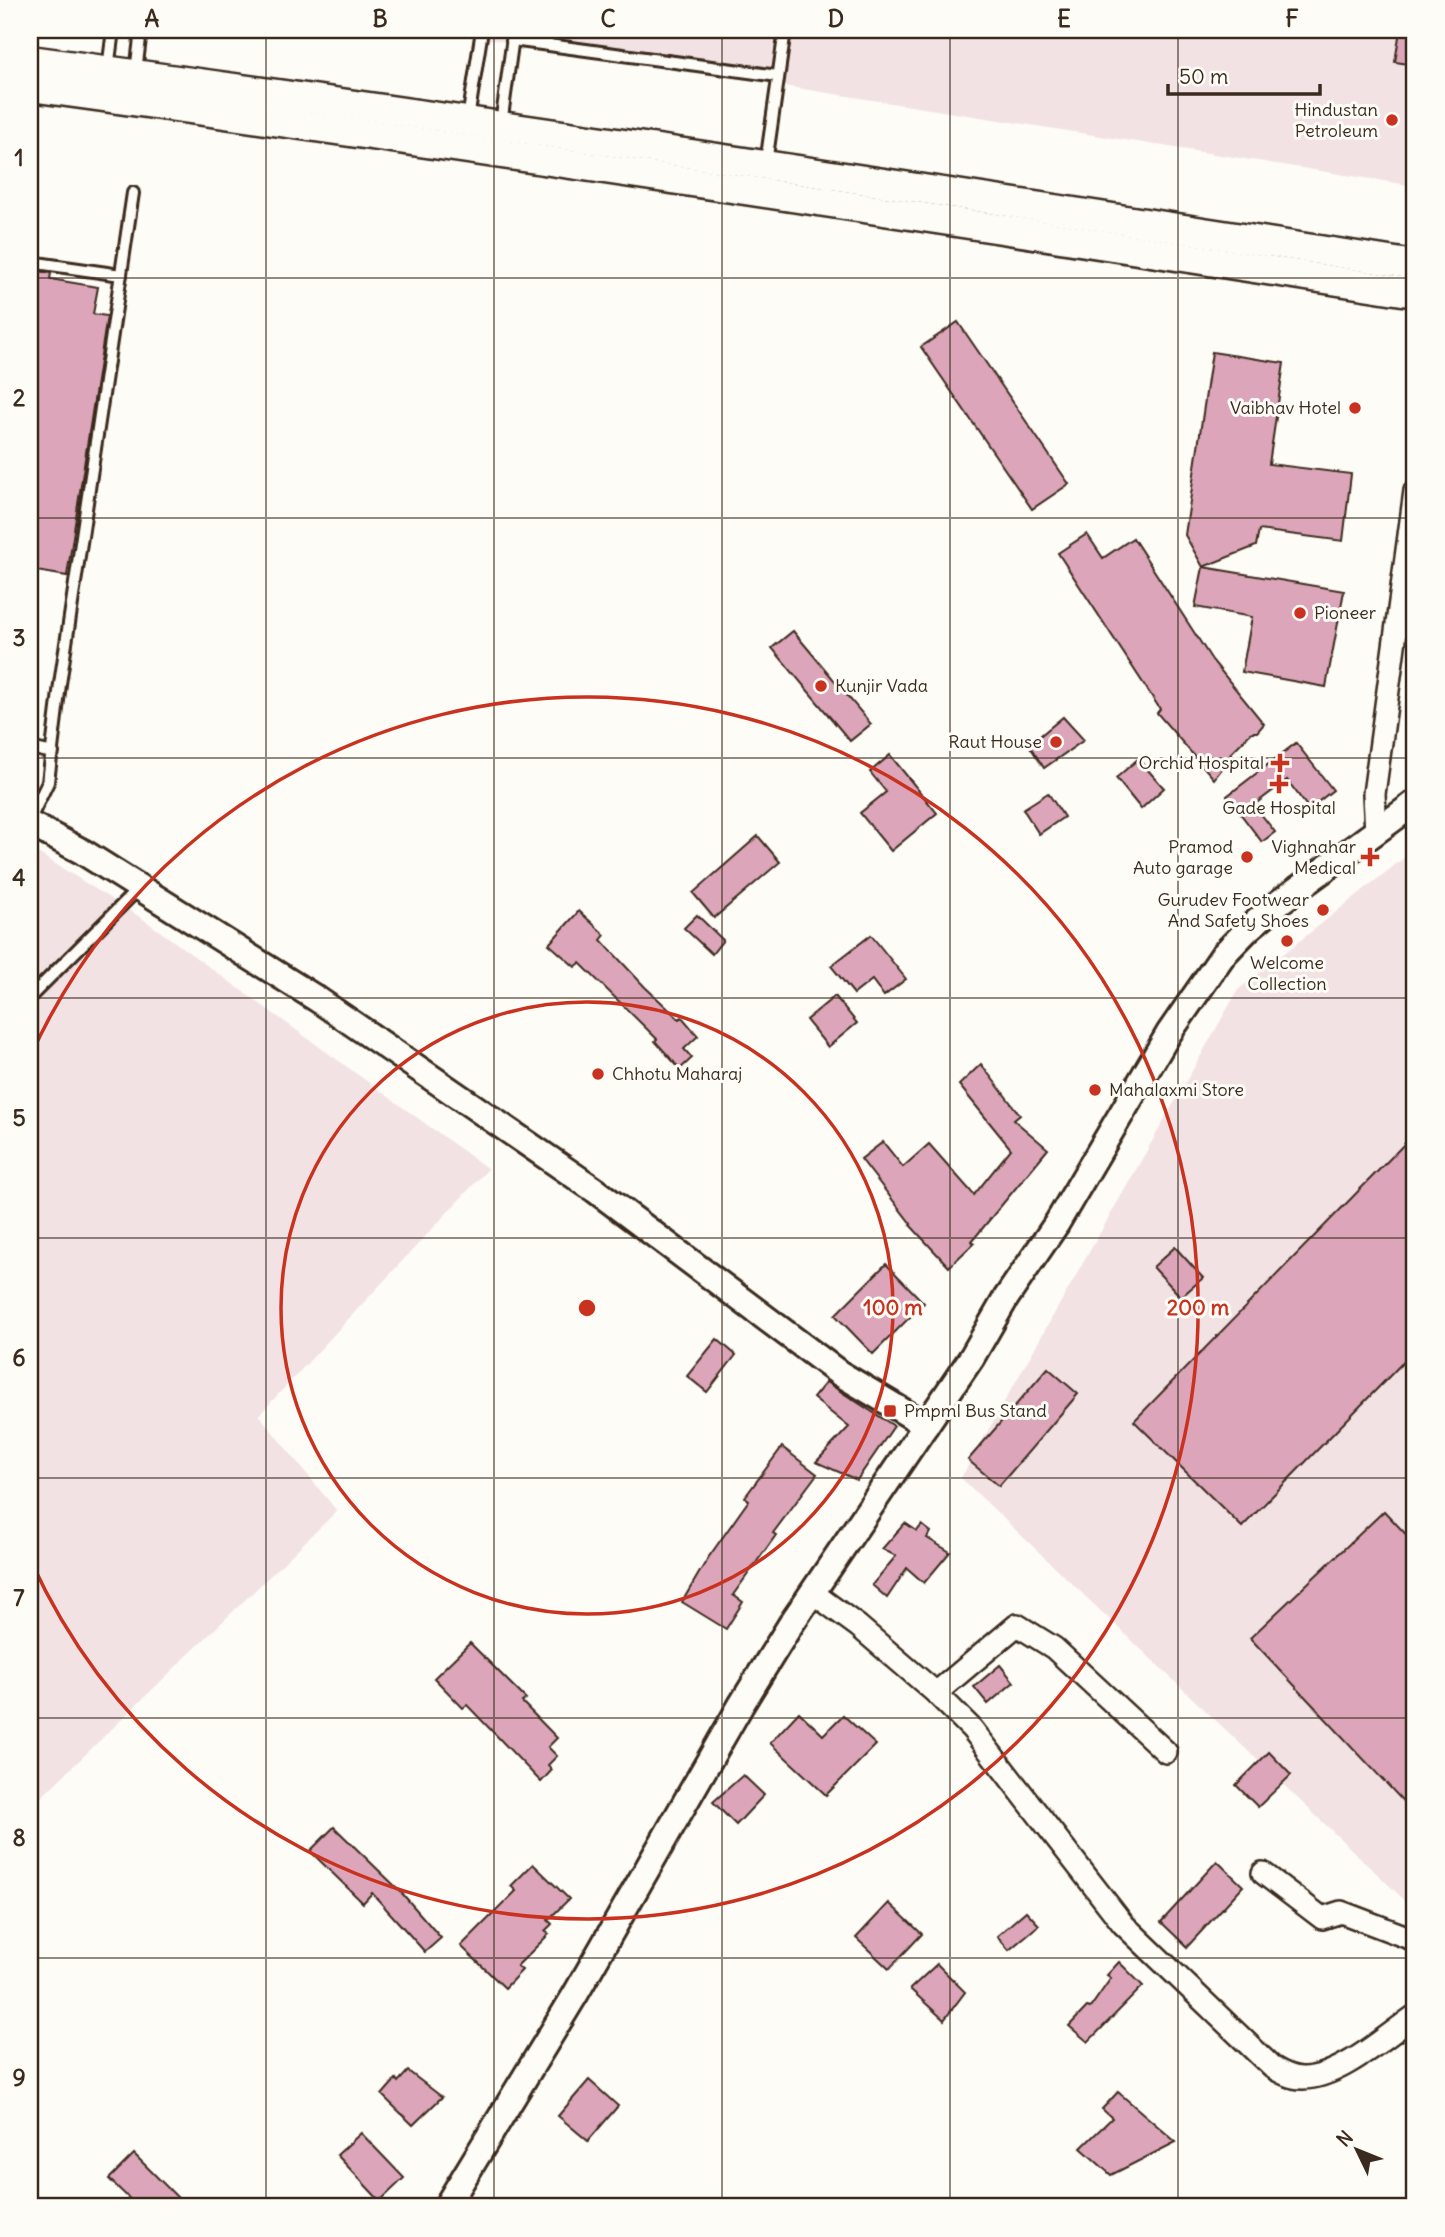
<svg xmlns="http://www.w3.org/2000/svg" width="1445" height="2237" font-family="Delius,sans-serif">
  <rect width="100%" height="100%" fill="#fdfcf7"/>
  <filter id="ink" filterUnits="userSpaceOnUse"><feTurbulence type="fractalNoise" baseFrequency=".0143" numOctaves="2"/><feDisplacementMap in="SourceGraphic" scale="14" xChannelSelector="R" yChannelSelector="G"/><feConvolveMatrix kernelMatrix="1 2 1 2 8 2 1 2 1" color-interpolation-filters="sRGB"/></filter>
  <g filter="url(#ink)">
    <g fill="#f3e2e4">
      <path d="M431,30H1415V186Z"/>
      <path d="M30,848L143,919L488,1169L259,1415L337,1511L30,1808Z"/>
      <path d="M1415,849V1910L961,1478L1238,990Z"/>
    </g>
    <g fill="#dda5b9" stroke="#3b2a1e" stroke-width="2">
      <path d="M1400,30H1415V65L1395,62Z"/>
      <path d="M30,270L51,273L50,279L98,287L93,314L107,316L67,576L30,570Z"/>
      <path d="M958,322L1069,484L1032,509L921,347Z"/>
      <path d="M1212,352L1284,363L1269,464L1351,474L1343,541L1259,530L1256,546L1203,567L1185,535Z"/>
      <path d="M1087,534L1103,558L1133,538L1212,660L1264,724L1257,732H1252L1230,754L1232,756L1214,779L1157,713L1160,709L1058,553Z"/>
      <path d="M1203,567L1344,591L1326,687L1242,672L1252,617L1195,607Z"/>
      <path d="M793,631L871,724L850,741L772,648Z"/>
      <path d="M1063,717L1084,740L1044,768L1029,745Z"/>
      <path d="M1296,743L1333,790L1309,809L1287,780L1254,805L1275,832L1262,842L1227,796Z"/>
      <path d="M890,755L937,813L891,851L860,813L886,792L870,772Z"/>
      <path d="M1138,759L1164,788L1141,809L1116,778Z"/>
      <path d="M1048,793L1064,817L1039,834L1023,809Z"/>
      <path d="M758,836L780,862L714,918L693,893Z"/>
      <path d="M579,911L605,935L601,940L645,987L679,1019L682,1017L698,1036L684,1049L692,1058L680,1069L655,1041L657,1039L580,963L575,967L549,944Z"/>
      <path d="M697,915L723,940L712,954L684,928Z"/>
      <path d="M871,935L906,979L884,996L872,980L854,994L831,966Z"/>
      <path d="M835,996L857,1023L828,1047L806,1020Z"/>
      <path d="M981,1064L1020,1115L1014,1120L1048,1149L972,1241L974,1243L949,1267L910,1225L911,1224L861,1159L883,1142L903,1167L929,1144L974,1195L1011,1149L959,1085Z"/>
      <path d="M1415,1133V1350L1242,1527L1134,1421Z"/>
      <path d="M1175,1247L1203,1278L1181,1297L1153,1267Z"/>
      <path d="M886,1264L924,1303L873,1354L835,1315Z"/>
      <path d="M717,1339L736,1355L707,1392L687,1376Z"/>
      <path d="M1048,1368L1078,1394L999,1486L968,1460Z"/>
      <path d="M826,1382L894,1426L857,1480L816,1462L849,1427L813,1398Z"/>
      <path d="M782,1447L817,1474L773,1533L776,1535L733,1595L743,1602L726,1629L682,1602L708,1558L749,1500L745,1497Z"/>
      <path d="M1384,1511L1415,1544V1814L1250,1638Z"/>
      <path d="M905,1523L917,1531L922,1525L931,1532L927,1538L950,1552L924,1583L907,1568L887,1598L872,1585L896,1556L882,1549Z"/>
      <path d="M470,1643L526,1699L522,1702L557,1738L548,1747L557,1756L548,1765L552,1770L541,1782L467,1705L463,1708L434,1678Z"/>
      <path d="M1000,1665L1014,1682L988,1704L974,1687Z"/>
      <path d="M799,1712L823,1735L843,1715L876,1745L826,1795L770,1743Z"/>
      <path d="M1269,1752L1291,1775L1258,1807L1236,1785Z"/>
      <path d="M743,1775L764,1795L736,1825L713,1802Z"/>
      <path d="M334,1827L400,1891L441,1938L425,1952L372,1893L363,1903L310,1851Z"/>
      <path d="M1217,1861L1243,1886L1187,1947L1161,1922Z"/>
      <path d="M533,1864L569,1899L548,1920L552,1924L545,1931L549,1934L517,1966L522,1970L505,1988L461,1946L516,1891L511,1886Z"/>
      <path d="M889,1903L922,1934L889,1969L856,1938Z"/>
      <path d="M1026,1911L1039,1925L1009,1950L997,1936Z"/>
      <path d="M1119,1962L1143,1986L1088,2042L1069,2026L1087,2007L1090,2008L1111,1978L1107,1975Z"/>
      <path d="M937,1964L965,1992L944,2020L910,1989Z"/>
      <path d="M408,2071L442,2097L413,2125L382,2095L396,2079L398,2082Z"/>
      <path d="M589,2080L618,2106L588,2141L558,2116Z"/>
      <path d="M1118,2092L1176,2142L1111,2175L1081,2148L1112,2118L1102,2109Z"/>
      <path d="M361,2133L404,2178L380,2201L337,2155Z"/>
      <path d="M134,2154L187,2207H138L109,2179Z"/>
    </g>
    <g fill="none" stroke-linecap="round" stroke-linejoin="round">
      <g stroke="#3b2a1e" stroke-width="16">
        <g id="service">
          <path d="M512,40L778,76"/>
          <path d="M108,69L113,30"/>
          <path d="M136,72L141,30"/>
          <path d="M468,119L482,30"/>
          <path d="M501,124L514,30"/>
          <path d="M766,163L785,30"/>
          <path d="M30,262L121,275"/>
          <path d="M30,748L53,753"/>
          <path d="M30,819L48,782L60,684L133,193"/>
          <path d="M30,997L139,888"/>
        </g>
      </g>
      <g stroke="#3b2a1e" stroke-width="26">
        <g id="minor">
          <path d="M1376,833L1374,794L1415,491"/>
          <path d="M813,1593L858,1626L936,1693L972,1729L1123,1924L1272,2067C1282,2073 1291,2078 1302,2078C1338,2079 1386,2036 1415,2016"/>
          <path d="M936,1693L1017,1625L1054,1648L1166,1752"/>
          <path d="M1263,1873L1322,1918L1341,1912L1412,1939L1415,1943"/>
        </g>
      </g>
      <g stroke="#3b2a1e" stroke-width="30">
        <g id="tertiary">
          <path d="M30,824L83,852L317,999L595,1190L839,1373L926,1425"/>
          <path d="M446,2207L575,1995L741,1705L791,1624L972,1357L1006,1298L1057,1223L1169,1033L1223,955L1249,928L1281,901L1415,803"/>
        </g>
      </g>
      <g stroke="#3b2a1e" stroke-width="33">
        <g id="secondary">
          <path d="M30,60C492,122 954,193 1415,265"/>
          <path d="M30,87C492,150 954,221 1415,293"/>
        </g>
      </g>
      <use href="#service" stroke="#fdfcf7" stroke-width="10"/>
      <use href="#minor" stroke="#fdfcf7" stroke-width="21"/>
      <use href="#tertiary" stroke="#fdfcf7" stroke-width="24"/>
      <use href="#secondary" stroke="#fdfcf7" stroke-width="28"/>
    </g>
  </g>
  <path fill="none" stroke="#3b2a1e" stroke-width="2" stroke-opacity="0.55" d="M266,30V2207M494,30V2207M722,30V2207M950,30V2207M1178,30V2207M30,278H1415M30,518H1415M30,758H1415M30,998H1415M30,1238H1415M30,1478H1415M30,1718H1415M30,1958H1415"/>
  <g fill="none" stroke="#c8321e" stroke-width="3.5">
    <circle cx="587" cy="1308" r="306"/>
    <path d="M31 1055A611 611 0 1 1 31 1561"/>
  </g>
  <g fill="#c8321e" stroke="#fdfcf7" stroke-width="2.5">
    <circle cx="1392" cy="120" r="7"/>
    <circle cx="1355" cy="408" r="7"/>
    <circle cx="1300" cy="613" r="7"/>
    <circle cx="821" cy="686" r="7"/>
    <circle cx="1056" cy="742" r="7"/>
    <path d="M1276.5 752.5h7v7h7v7h-7v7h-7v-7h-7v-7h7z"/>
    <path d="M1275.5 773.5h7v7h7v7h-7v7h-7v-7h-7v-7h7z"/>
    <circle cx="1247" cy="857" r="7"/>
    <path d="M1366.5 846.5h7v7h7v7h-7v7h-7v-7h-7v-7h7z"/>
    <circle cx="1323" cy="910" r="7"/>
    <circle cx="1287" cy="941" r="7"/>
    <circle cx="598" cy="1074" r="7"/>
    <circle cx="1095" cy="1090" r="7"/>
    <rect x="883" y="1404" width="14" height="14" rx="3.5"/>
  </g>
  <g text-anchor="middle" stroke-width="6" stroke-linejoin="round" paint-order="stroke">
    <g font-size="18" fill="#3b2a1e" stroke="#fdfcf7" text-anchor="end">
      <text x="1378" y="116">Hindustan<tspan x="1378" dy="21">Petroleum</tspan></text>
      <text x="1341" y="414">Vaibhav Hotel</text>
      <text x="1314" y="619" text-anchor="start">Pioneer</text>
      <text x="835" y="692" text-anchor="start">Kunjir Vada</text>
      <text x="1042" y="748">Raut House</text>
      <text x="1264" y="769">Orchid Hospital</text>
      <text x="1279" y="814" text-anchor="middle">Gade Hospital</text>
      <text x="1233" y="853">Pramod<tspan x="1233" dy="21">Auto garage</tspan></text>
      <text x="1356" y="853">Vighnahar<tspan x="1356" dy="21">Medical</tspan></text>
      <text x="1309" y="906">Gurudev Footwear<tspan x="1309" dy="21">And Safety Shoes</tspan></text>
      <text x="1287" y="969" text-anchor="middle">Welcome<tspan x="1287" dy="21">Collection</tspan></text>
      <text x="612" y="1080" text-anchor="start">Chhotu Maharaj</text>
      <text x="1109" y="1096" text-anchor="start">Mahalaxmi Store</text>
      <text x="904" y="1417" text-anchor="start">Pmpml Bus Stand</text>
    </g>
  </g>
  <circle cx="587" cy="1308" r="10" fill="#c8321e" stroke="#fdfcf7" stroke-width="3.5"/>
  <g font-size="21" text-anchor="middle" font-weight="bold" fill="#c8321e" stroke="#fdfcf7" stroke-width="6" stroke-linejoin="round" paint-order="stroke">
    <text x="893" y="1315">100 m</text>
    <text x="1198" y="1315">200 m</text>
  </g>
  <rect width="1445" height="2237" fill="none" stroke="#fdfcf7" stroke-width="77"/>
  <g transform="translate(1357 2150) rotate(313)" stroke="#fdfcf7" stroke-width="5" paint-order="stroke">
  <path d="M0-5L12 26L0 18L-12 26Z" fill="#3b2a1e"/>
  <text y="-10" font-size="19" font-weight="bold" text-anchor="middle" fill="#3b2a1e">N</text>
  </g>
  <path d="M1168 84v10h152v-10" fill="none" stroke="#3b2a1e" stroke-width="3.5"/>
  <text x="1179" y="84" font-size="21" fill="#3b2a1e" stroke="#fdfcf7" stroke-width="5" paint-order="stroke">50 m</text>
  <rect x="38" y="38" width="1368" height="2160" fill="none" stroke="#3b2a1e" stroke-width="2.5"/>
  <g font-size="23" text-anchor="middle" font-weight="bold" fill="#3b2a1e">
    <text x="152" y="27">A</text>
    <text x="380" y="27">B</text>
    <text x="608" y="27">C</text>
    <text x="836" y="27">D</text>
    <text x="1064" y="27">E</text>
    <text x="1292" y="27">F</text>
    <text x="19" y="166">1</text>
    <text x="19" y="406">2</text>
    <text x="19" y="646">3</text>
    <text x="19" y="886">4</text>
    <text x="19" y="1126">5</text>
    <text x="19" y="1366">6</text>
    <text x="19" y="1606">7</text>
    <text x="19" y="1846">8</text>
    <text x="19" y="2086">9</text>
  </g>
</svg>
